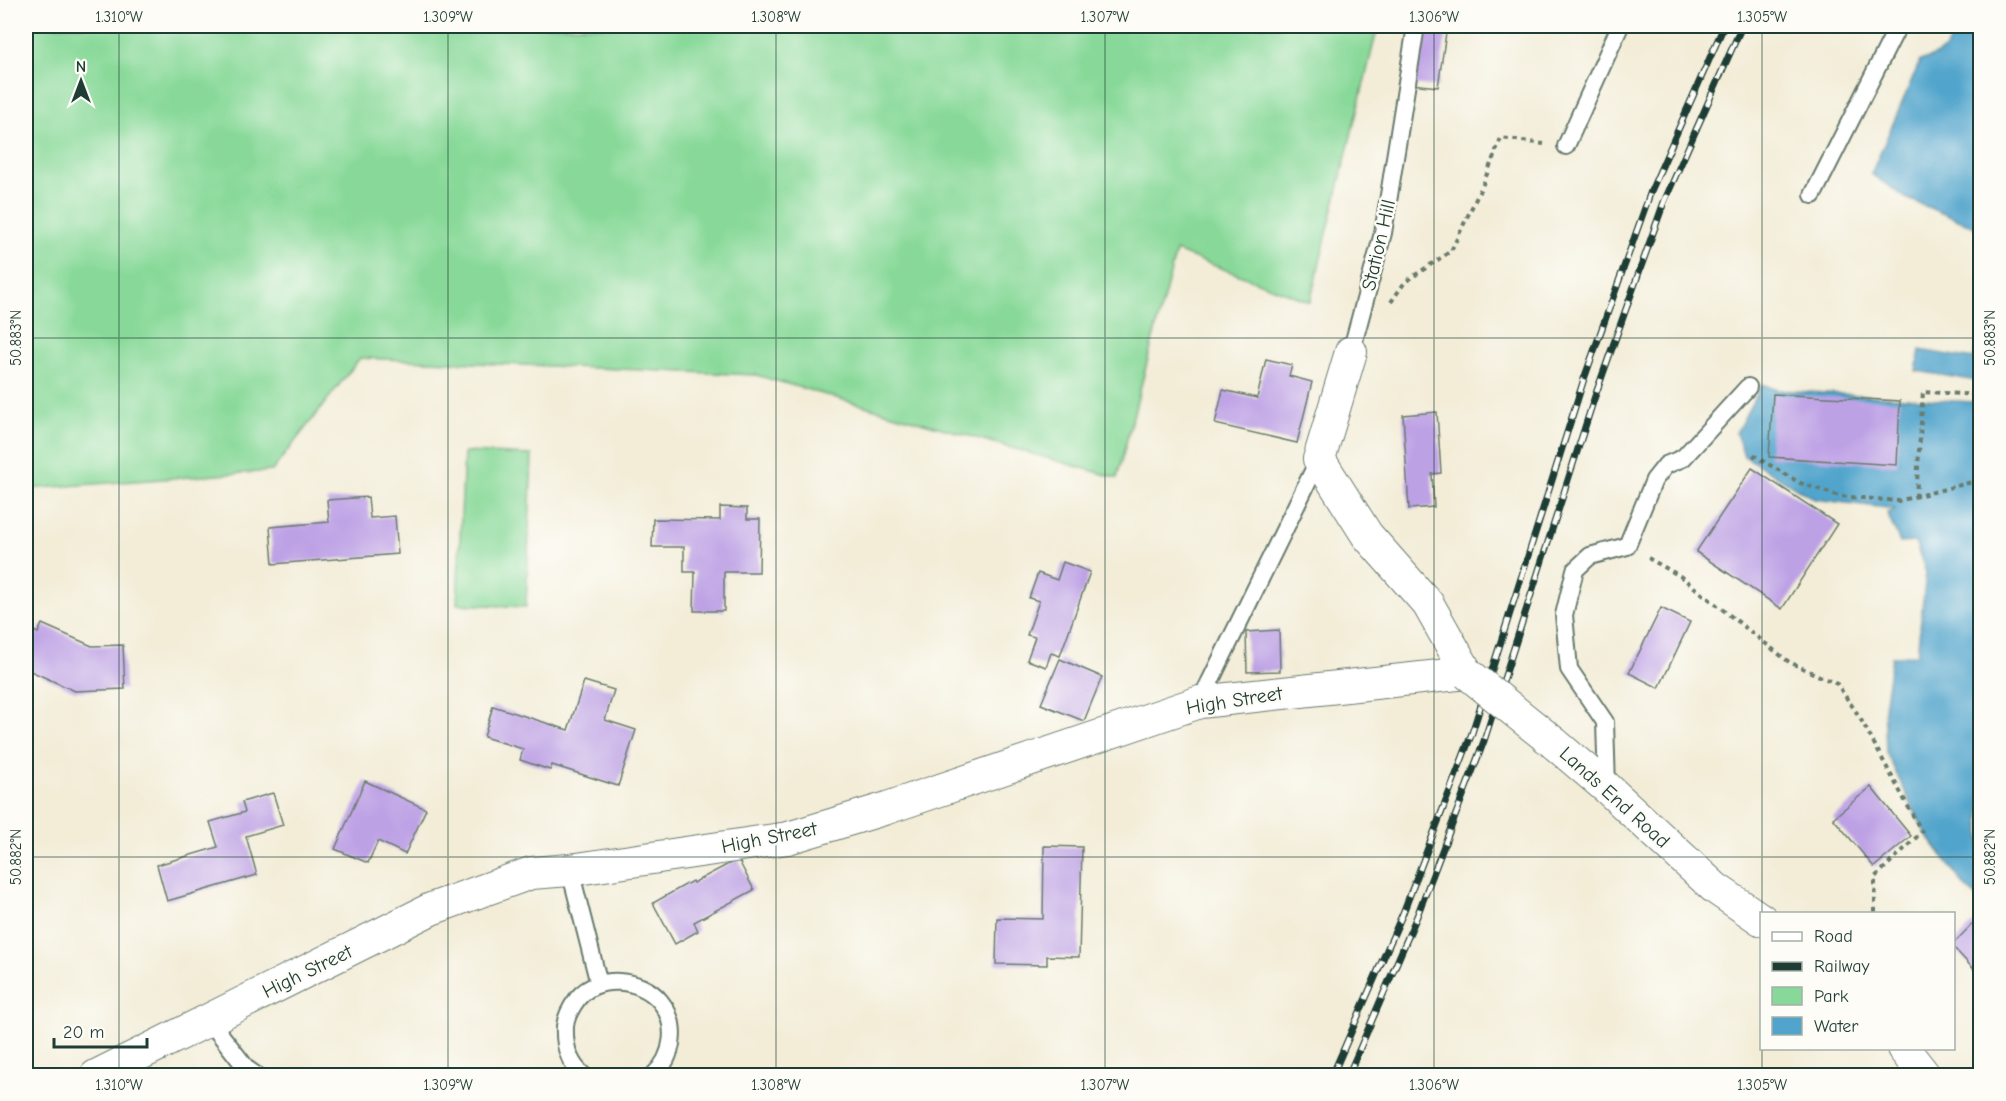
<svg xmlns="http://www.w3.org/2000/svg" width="2006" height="1101" font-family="'Comic Neue',sans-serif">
  <rect width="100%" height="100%" fill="#fdfcf7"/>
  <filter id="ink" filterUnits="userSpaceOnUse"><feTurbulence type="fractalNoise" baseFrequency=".0167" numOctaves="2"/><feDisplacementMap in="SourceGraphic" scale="12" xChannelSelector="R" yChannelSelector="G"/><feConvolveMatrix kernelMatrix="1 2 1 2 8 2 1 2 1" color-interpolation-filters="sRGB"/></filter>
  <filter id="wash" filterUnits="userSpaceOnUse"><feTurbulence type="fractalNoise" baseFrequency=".008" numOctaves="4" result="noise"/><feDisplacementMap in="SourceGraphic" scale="24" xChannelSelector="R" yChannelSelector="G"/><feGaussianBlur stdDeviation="1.35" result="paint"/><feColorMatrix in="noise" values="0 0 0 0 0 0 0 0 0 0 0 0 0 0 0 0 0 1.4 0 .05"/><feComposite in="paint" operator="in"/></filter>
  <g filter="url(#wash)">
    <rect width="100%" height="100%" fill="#f3edd8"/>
    <g fill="#88d999" stroke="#548b66" stroke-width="1.5">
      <path d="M26,26H1378L1310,302L1176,251L1117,478L756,375L360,358L272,471L26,489Z"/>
      <path d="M464,452L532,455L526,607L457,604Z"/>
    </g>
    <g fill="#51a4cc" stroke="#387080" stroke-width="1.5">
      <path d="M1957,26H1980V229L1906,198L1871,174L1920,61C1945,53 1948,49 1957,26Z"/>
      <path d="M1980,321V900L1966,888L1925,833L1886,752L1884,707L1892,656L1917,655L1926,572L1915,542L1900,543L1887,513L1895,509L1814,499L1744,456L1736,433L1762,384L1777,390L1973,402L1977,381L1916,371L1920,350L1974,359Z"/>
    </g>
    <g id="blocks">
      <g fill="#bda1e5">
        <path d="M1420,26H1447L1438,87L1411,84Z"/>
        <path d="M1266,359L1292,365L1289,376L1312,382L1297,443L1215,424L1223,390L1257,398Z"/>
        <path d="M1773,394L1900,401L1897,465L1769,457Z"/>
        <path d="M1437,412L1441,473L1432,474L1434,507L1409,509L1403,415Z"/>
        <path d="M1752,468L1837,524L1782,609L1696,552Z"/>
        <path d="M368,497L370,518L395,516L398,554L273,564L270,527L329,522L327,500Z"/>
        <path d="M720,507L747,508V519H760L759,572H724V611H694L695,572H684V547H652L653,519L720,520Z"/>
        <path d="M1063,562L1090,572L1060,656L1051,653L1046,667L1027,660L1035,637L1027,635L1039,601L1029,598L1038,573L1057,580Z"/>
        <path d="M1661,608L1690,622L1659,688L1629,673Z"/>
        <path d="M42,624L92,646L123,645L125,689L75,691L26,669V627L38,633Z"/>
        <path d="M1279,630L1280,671L1247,672L1246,632Z"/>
        <path d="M1060,659L1102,677L1084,721L1041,704Z"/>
        <path d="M584,681L614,690L605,720L636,730L618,786L552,765L550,770L520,760L523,749L484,737L493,706L568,730Z"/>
        <path d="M365,781L426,809L405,854L378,841L368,863L335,849Z"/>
        <path d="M1871,787L1911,836L1874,867L1833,818Z"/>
        <path d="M273,793L283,825L246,836L257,875L167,901L157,865L218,847L210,822L245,812L242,802Z"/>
        <path d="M1044,846L1082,847L1079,957L1047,956V965L996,964L997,918L1043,919Z"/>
        <path d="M738,859L754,890L694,922L698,931L675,944L653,903L692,881L693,883Z"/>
        <path d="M1980,916V976L1954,948V943Z"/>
      </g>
    </g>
  </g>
  <g filter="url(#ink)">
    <use href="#blocks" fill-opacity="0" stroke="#697b6d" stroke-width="1.5"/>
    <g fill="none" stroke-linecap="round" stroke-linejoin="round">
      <g stroke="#697b6d" stroke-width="20">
        <g id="lane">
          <path d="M1566,146L1620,26"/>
          <path d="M1813,195L1898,26"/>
          <path d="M1351,352L1383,233L1416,26"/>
          <path d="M1200,702L1319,459"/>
          <path d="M1607,787L1605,722L1569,669L1564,615L1575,570L1590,556L1627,546L1654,480L1666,465L1683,458L1748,387"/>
          <path d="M570,870L599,984"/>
          <path d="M209,1020L247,1069L257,1076"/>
          <path d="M584,1076C569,1064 564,1045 565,1026C566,1016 572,1006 578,998C598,974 641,978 660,1001C679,1024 674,1057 653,1076"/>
        </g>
      </g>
      <g stroke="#697b6d" stroke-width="34">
        <g id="street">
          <path d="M1554,743L1607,788L1715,888L1762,920"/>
          <path d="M1903,1048L1925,1076"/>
          <path d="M96,1076L431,909L531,873L570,870L788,838L884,809L1200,702L1467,673L1428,604L1367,535L1319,459L1351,352"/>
        </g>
      </g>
      <g stroke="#697b6d" stroke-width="4" stroke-dasharray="4.5 4.5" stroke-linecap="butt">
        <path d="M1391,302L1405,282L1451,251L1483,184L1501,138L1544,144"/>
        <path d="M1978,339H1980"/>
        <path d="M1753,455L1800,483L1839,496L1898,501L1980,480"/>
        <path d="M1916,497L1923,392L1980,395"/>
        <path d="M1648,558L1680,576L1789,662L1837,684L1859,716L1922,832L1875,877V914"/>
        <path d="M180,1076L195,1069"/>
      </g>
      <use href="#lane" stroke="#fff" stroke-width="16"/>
      <use href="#street" stroke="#fff" stroke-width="32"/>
      <g stroke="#1f3d34" stroke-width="7">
        <g id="rail">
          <path d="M1332,1076L1403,913L1472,733L1584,379L1651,191L1724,26"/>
          <path d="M1348,1076L1417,916L1484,741L1594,399L1664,202L1742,26"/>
        </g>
      </g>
      <use href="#rail" stroke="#fdfcf7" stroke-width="4.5" stroke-dasharray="14" stroke-linecap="butt"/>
      <g stroke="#697b6d" stroke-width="34" stroke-linecap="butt">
        <path id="street-bridge" d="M1467,673L1554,743"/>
      </g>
      <use href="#street-bridge" stroke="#fff" stroke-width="32"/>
    </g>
  </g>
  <path fill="none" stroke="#1f3d34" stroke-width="1.5" stroke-opacity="0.45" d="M119,26V1076M448,26V1076M776,26V1076M1105,26V1076M1434,26V1076M1762,26V914M26,338H1980M26,857H1980M1762,1048V1076"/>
  <g text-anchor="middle" stroke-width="5" stroke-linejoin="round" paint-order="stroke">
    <g font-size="20" fill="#1f3d34" stroke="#fdfcf7">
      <text transform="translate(1378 245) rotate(-77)" y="7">Station Hill</text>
      <text transform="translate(1234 700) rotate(-9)" y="7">High Street</text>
      <text transform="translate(1615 797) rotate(42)" y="7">Lands End Road</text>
      <text transform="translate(769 837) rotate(-11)" y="7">High Street</text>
      <text transform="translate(307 971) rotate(-26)" y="7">High Street</text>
    </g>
  </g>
  <rect width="2006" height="1101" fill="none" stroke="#fdfcf7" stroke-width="66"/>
  <rect x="1760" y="912" width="195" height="138" fill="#fdfcf7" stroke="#a4b0a9" stroke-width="1.5"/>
  <rect x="1772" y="932" width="30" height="9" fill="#ffffff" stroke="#a4b0a9" stroke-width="1.5"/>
  <text x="1814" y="942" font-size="18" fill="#1f3d34">Road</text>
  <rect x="1772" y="962" width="30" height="9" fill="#1f3d34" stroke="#a4b0a9" stroke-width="1.5"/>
  <text x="1814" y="972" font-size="18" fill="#1f3d34">Railway</text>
  <rect x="1772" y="987" width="30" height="18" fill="#88d999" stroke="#a4b0a9" stroke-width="1.5"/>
  <text x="1814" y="1002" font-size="18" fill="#1f3d34">Park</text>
  <rect x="1772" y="1017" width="30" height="18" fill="#51a4cc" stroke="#a4b0a9" stroke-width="1.5"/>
  <text x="1814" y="1032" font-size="18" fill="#1f3d34">Water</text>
  <g transform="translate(81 81)" stroke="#fdfcf7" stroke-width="4.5" paint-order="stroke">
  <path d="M0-4.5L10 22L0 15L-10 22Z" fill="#1f3d34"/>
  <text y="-9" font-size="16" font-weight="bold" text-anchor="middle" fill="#1f3d34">N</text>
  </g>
  <path d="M54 1038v9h93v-9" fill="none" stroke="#1f3d34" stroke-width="3"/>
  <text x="63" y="1038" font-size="18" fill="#1f3d34" stroke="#fdfcf7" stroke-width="4.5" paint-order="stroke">20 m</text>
  <rect x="33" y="33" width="1940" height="1035" fill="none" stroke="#1f3d34" stroke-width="2"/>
  <g font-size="15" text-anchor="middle" fill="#1f3d34">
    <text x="119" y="22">1.310°W</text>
    <text x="448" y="22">1.309°W</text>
    <text x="776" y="22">1.308°W</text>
    <text x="1105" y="22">1.307°W</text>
    <text x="1434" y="22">1.306°W</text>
    <text x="1762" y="22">1.305°W</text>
    <text transform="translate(16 338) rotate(-90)" y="5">50.883°N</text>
    <text transform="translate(1990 338) rotate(-90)" y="5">50.883°N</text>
    <text transform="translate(16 857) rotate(-90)" y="5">50.882°N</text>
    <text transform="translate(1990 857) rotate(-90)" y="5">50.882°N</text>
    <text x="119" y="1090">1.310°W</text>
    <text x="448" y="1090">1.309°W</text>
    <text x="776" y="1090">1.308°W</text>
    <text x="1105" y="1090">1.307°W</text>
    <text x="1434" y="1090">1.306°W</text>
    <text x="1762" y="1090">1.305°W</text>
  </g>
</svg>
